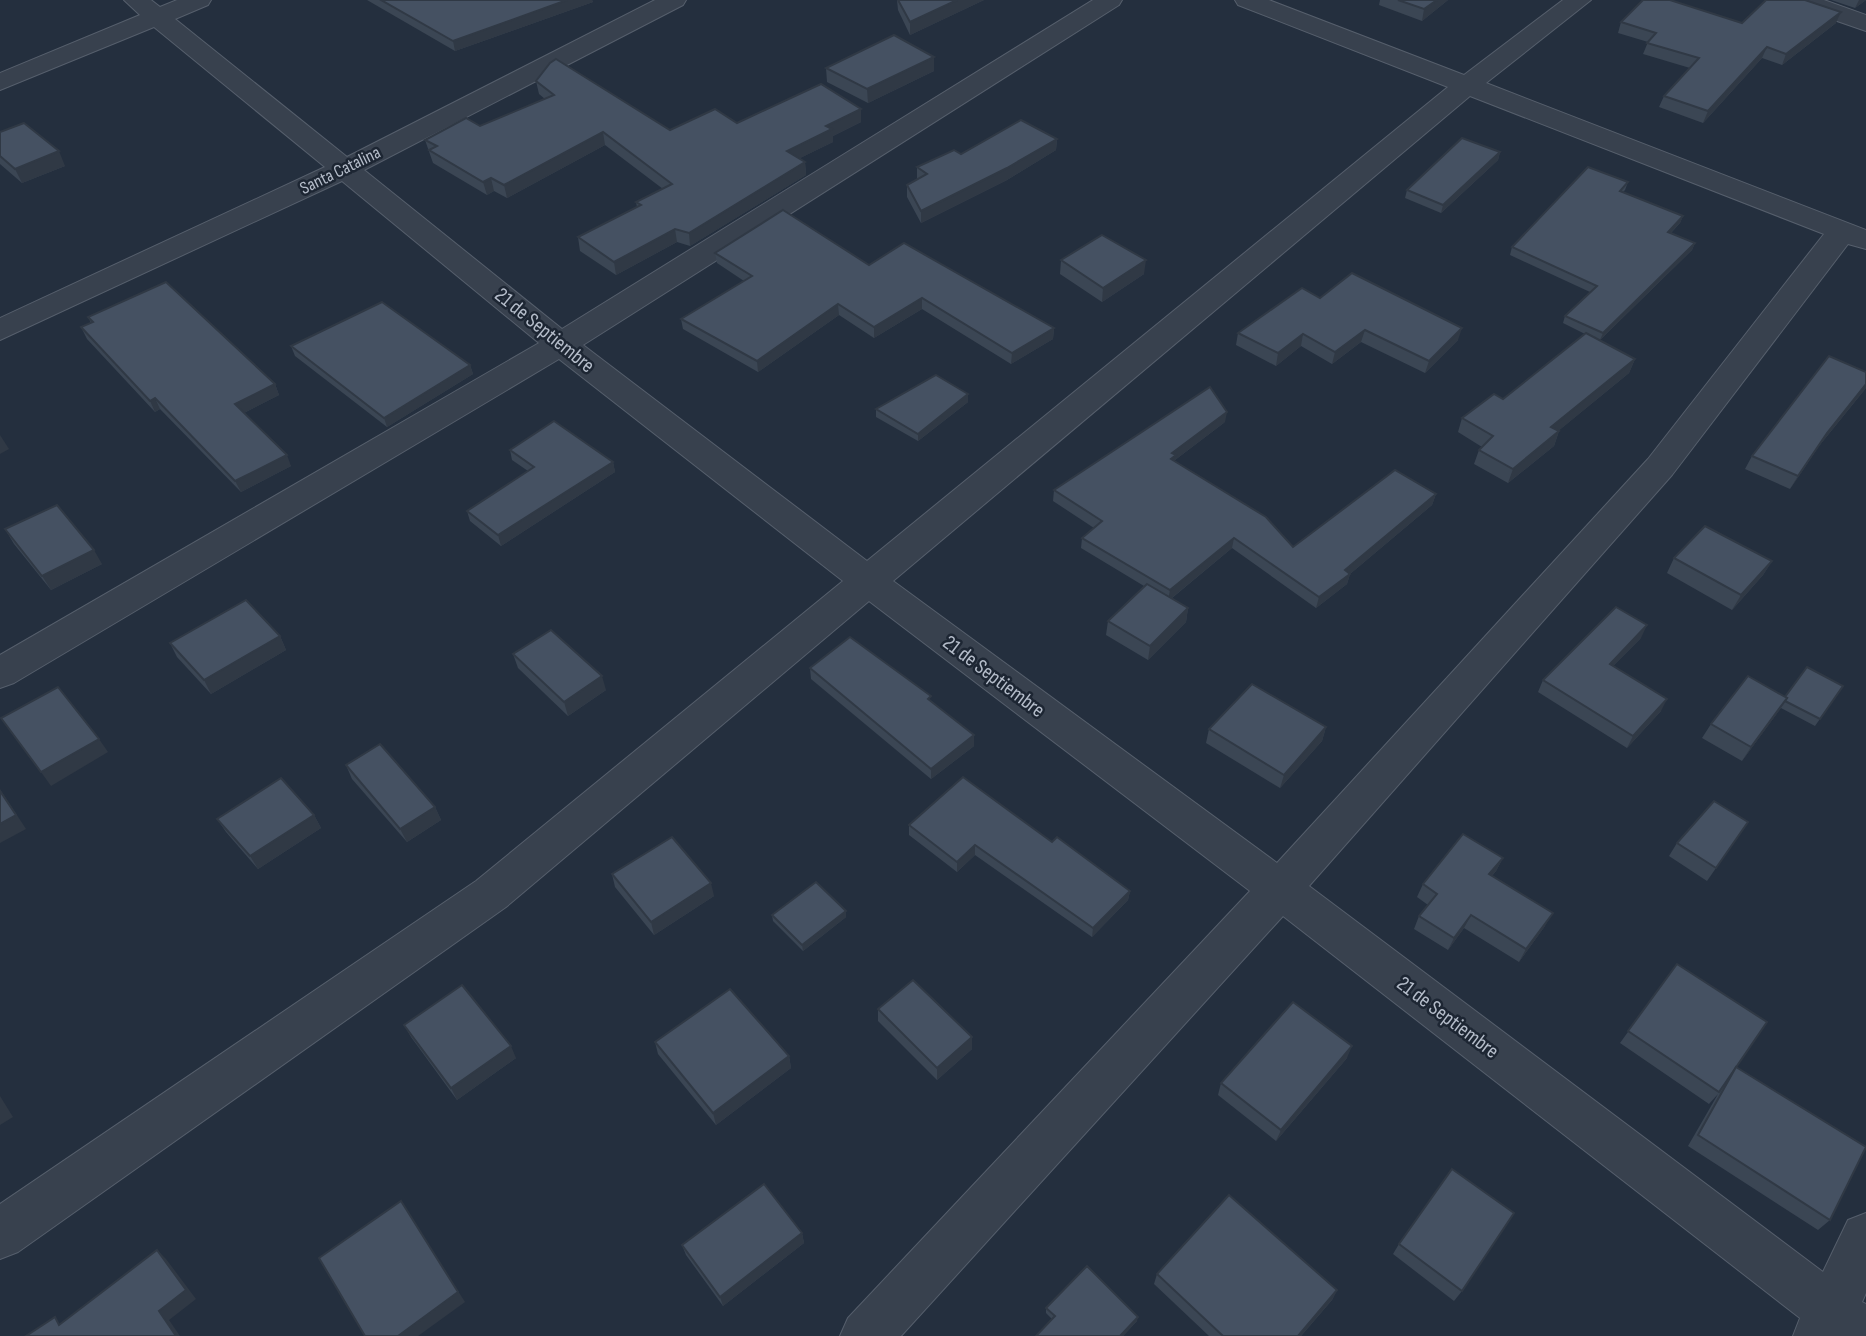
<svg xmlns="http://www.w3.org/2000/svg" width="1866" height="1336" font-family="'Sofia Sans Condensed',sans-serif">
  <rect width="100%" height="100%" fill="#242f3e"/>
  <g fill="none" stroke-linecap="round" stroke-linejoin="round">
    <g stroke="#565f6c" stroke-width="2">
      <g id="minor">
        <path d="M124,0H151L160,7L177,0H211L208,5L175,19L347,157L655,0H686L683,5L364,170L562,329L1093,0H1122L1119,5L583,345L867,561L1448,87L1238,5L1235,0H1269L1464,75L1563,0H1591L1486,83L1866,230V249L1848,244L1672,475L1309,886L1823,1272L1848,1220L1866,1213V1293L1862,1302L1866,1304V1336H1793L1800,1318L1283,916L901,1336H840L848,1318L1250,891L869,601L506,907L18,1252L0,1259V1204L476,881L843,581L559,359L14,683L0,688V655L539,343L342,181L0,340V318L325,167L154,27L0,90V73L140,15ZM1470,96L1824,234L1648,459L1277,863L893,581Z"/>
        <path d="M1788,0H1824L1866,15V31L1791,5Z"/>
      </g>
    </g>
    <use href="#minor" fill="#38414e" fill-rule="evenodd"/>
  </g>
  <g fill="#3b4654">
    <path d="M367,0H592L593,2L455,51Z"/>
    <path d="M897,0H984L910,35L898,10Z"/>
    <path d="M1380,0H1448L1422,21L1379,5Z"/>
    <path d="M1831,0H1866L1855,8Z"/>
    <path d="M1621,22L1742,23H1836L1782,65L1762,58L1703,123L1659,107L1664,96L1690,68L1643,54L1648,42L1618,33Z"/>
    <path d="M826,68L934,71L868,103L827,82Z"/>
    <path d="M536,81L670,130L737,123L861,122L833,136V142L800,158L805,162L806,175L690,246L677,242L616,275L580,251L578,237L637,207L636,202L663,189L605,145L507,198L494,191L487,195L433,163L425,140L480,126L545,99L539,94Z"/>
    <path d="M0,132L65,166L22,183L0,164Z"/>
    <path d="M1057,139L1056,150L1007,180L921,223L907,197V185L917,179V167L961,154Z"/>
    <path d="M1500,152L1498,160L1441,213L1405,198L1407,190Z"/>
    <path d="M1628,182L1625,190L1623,192L1683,216L1680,223L1671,233L1695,243L1692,250L1600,340L1635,359L1629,373L1558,431H1559L1554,446L1508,483L1474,464L1479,450L1482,447L1458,432L1462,418L1503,399L1585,334L1563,323L1565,316L1590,292L1510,255L1512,247Z"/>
    <path d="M715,253L869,265L1054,328L1053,339L1011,364L922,309L874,338L839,315L758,372L683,329L681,319L744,281L717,263Z"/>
    <path d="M1061,260L1144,274L1102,302L1060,274Z"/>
    <path d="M1320,298L1458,340L1425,373L1361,342L1332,364L1301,346L1276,366L1236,345L1238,333Z"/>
    <path d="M88,317L275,384L279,395L244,413L291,466L241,492L160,409L155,412L87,339L81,327L91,323Z"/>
    <path d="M291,346L470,365L473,374L387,427L295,356Z"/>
    <path d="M1866,388L1819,446L1790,489L1745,469L1752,456Z"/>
    <path d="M968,394V402L918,441L876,417V409Z"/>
    <path d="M1225,422L1175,460V461L1293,547L1436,494L1432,505L1350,574L1347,584L1316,608L1232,548L1172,598L1188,608L1186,622L1148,660L1106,635L1108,621L1144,586L1081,548L1082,538L1094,528L1053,501L1054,490Z"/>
    <path d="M510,450L613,462L615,472L501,546L470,521L467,511L528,471L512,460Z"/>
    <path d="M5,529L102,564L51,590L14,544Z"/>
    <path d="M1674,558L1772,561L1763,575L1732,610L1667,573Z"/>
    <path d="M280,636L286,650L211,694L177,657L170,643Z"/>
    <path d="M1641,638L1613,666L1661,711L1627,748L1538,692L1543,680Z"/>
    <path d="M513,654L606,690L568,716L518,668Z"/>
    <path d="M810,668L931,701L974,746L931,779L811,679Z"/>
    <path d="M1843,686L1815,726L1781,708L1742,761L1702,738L1711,724L1785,697Z"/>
    <path d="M1326,727L1322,741L1280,788L1206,743L1209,729Z"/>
    <path d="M346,765L435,807L441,820L407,842L352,779Z"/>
    <path d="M314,815L321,828L258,869L226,832L217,819Z"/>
    <path d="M1748,822L1707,881L1669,856L1677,843Z"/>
    <path d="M909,825L1052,842L1130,891L1128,900L1092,937L975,855L957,872L909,835Z"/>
    <path d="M1503,858L1496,871L1492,876L1545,926L1519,962L1464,928L1448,950L1414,929L1419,916L1428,905L1417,897L1423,884Z"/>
    <path d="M612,874L714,896L654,935L615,887Z"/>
    <path d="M846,911V917L803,951L773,921L772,915Z"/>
    <path d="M1677,964L1736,1067L1830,1220L1818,1230L1688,1146L1718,1094L1709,1104L1620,1043Z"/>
    <path d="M878,1009L972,1037V1049L937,1080L878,1021Z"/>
    <path d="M404,1025L516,1058L457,1100L411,1037Z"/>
    <path d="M655,1042L789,1056L791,1068L716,1125L658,1054Z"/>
    <path d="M1347,1058L1276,1141L1218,1095L1221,1083Z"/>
    <path d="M802,1233L804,1243L723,1306L686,1255L682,1245Z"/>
    <path d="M1399,1244L1462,1291L1454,1301L1393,1254Z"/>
    <path d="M1157,1274L1337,1290L1332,1300L1301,1336H1209L1154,1284Z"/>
    <path d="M1046,1308L1137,1321L1123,1336H1036L1052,1319L1046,1313Z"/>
  </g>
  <g fill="#303945">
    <path d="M567,0H592L593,2L455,51L453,41Z"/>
    <path d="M957,0H984L910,35V22Z"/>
    <path d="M1437,0H1448L1422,21L1424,9Z"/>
    <path d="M1859,0H1866L1855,8Z"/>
    <path d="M1841,12L1836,23L1782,65L1786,54Z"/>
    <path d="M1767,47L1762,58L1703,123L1708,111Z"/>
    <path d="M934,57V71L868,103L867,89Z"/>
    <path d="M861,109V122L833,136V142L788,164L787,151L826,126Z"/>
    <path d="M603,132L605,145L507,198L504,185Z"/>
    <path d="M1057,139L1056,150L1007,180L921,223V211Z"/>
    <path d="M59,151L65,166L22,183L15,169Z"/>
    <path d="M1500,152L1498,160L1441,213L1443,205Z"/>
    <path d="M805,162L806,175L690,246L689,233Z"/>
    <path d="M491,178L494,191L487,195L483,182Z"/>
    <path d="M1683,216L1680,223L1665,239L1668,232Z"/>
    <path d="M675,229L677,242L616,275L614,262Z"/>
    <path d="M1695,243L1692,250L1600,340L1603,333Z"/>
    <path d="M1146,260L1144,274L1102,302L1103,288Z"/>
    <path d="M922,298V309L874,338V327Z"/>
    <path d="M838,304L839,315L758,372L757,361Z"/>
    <path d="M1054,328L1053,339L1011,364L1012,353Z"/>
    <path d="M1462,328L1458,340L1425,373L1429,361Z"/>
    <path d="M1365,330L1361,342L1332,364L1335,352Z"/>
    <path d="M1303,334L1301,346L1276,366L1278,353Z"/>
    <path d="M1635,359L1629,373L1546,441L1551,427Z"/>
    <path d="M470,365L473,374L387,427L384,418Z"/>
    <path d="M275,384L279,395L240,415L235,404Z"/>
    <path d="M1866,384V388L1819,446L1790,489L1798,476L1827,433Z"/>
    <path d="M968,394V402L918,441V434Z"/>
    <path d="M155,398L160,409L155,412L150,401Z"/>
    <path d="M1227,412L1225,422L1175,460L1174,466L1169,470L1172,453Z"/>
    <path d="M1559,431L1554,446L1508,483L1513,469Z"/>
    <path d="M0,435L9,449L0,454Z"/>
    <path d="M287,455L291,466L241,492L235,481Z"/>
    <path d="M613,462L615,472L501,546L498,535Z"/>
    <path d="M1436,494L1432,505L1350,574L1347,584L1316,608L1319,597L1345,570Z"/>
    <path d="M1234,538L1232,548L1168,601L1170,590Z"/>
    <path d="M94,550L102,564L51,590L42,576Z"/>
    <path d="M1772,561L1763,575L1732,610L1741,595Z"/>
    <path d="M1188,608L1186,622L1148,660L1150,646Z"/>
    <path d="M1647,625L1641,638L1603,676L1610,664Z"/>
    <path d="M280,636L286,650L211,694L204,680Z"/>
    <path d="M602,676L606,690L568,716L564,702Z"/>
    <path d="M1787,698L1778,712L1742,761L1751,747Z"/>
    <path d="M1667,699L1661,711L1627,748L1633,736Z"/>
    <path d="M1326,727L1322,741L1280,788L1284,775Z"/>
    <path d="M974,735V746L931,779V769Z"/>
    <path d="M99,739L108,752L51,786L41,772Z"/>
    <path d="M0,789L26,829L0,843Z"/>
    <path d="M435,807L441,820L407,842L400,829Z"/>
    <path d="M314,815L321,828L258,869L250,856Z"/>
    <path d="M975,845V855L957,872V862Z"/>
    <path d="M1503,858L1496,871L1482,887L1489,874Z"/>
    <path d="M711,883L714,896L654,935L651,922Z"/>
    <path d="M1130,891L1128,900L1092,937L1093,928Z"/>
    <path d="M846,911V917L803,951L802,945Z"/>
    <path d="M1553,913L1545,926L1519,962L1526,949Z"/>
    <path d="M1471,915L1464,928L1448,950L1454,938Z"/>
    <path d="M972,1037V1049L937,1080V1068Z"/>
    <path d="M511,1046L516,1058L457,1100L451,1088Z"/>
    <path d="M1352,1046L1347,1058L1276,1141L1281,1130Z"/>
    <path d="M789,1056L791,1068L716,1125L713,1113Z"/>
    <path d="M0,1096L13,1117L0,1125Z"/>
    <path d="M408,1212L465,1302L418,1336H398Z"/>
    <path d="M802,1233L804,1243L723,1306L720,1297Z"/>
    <path d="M157,1250L166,1259L196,1299L169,1320L180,1336H176L159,1311Z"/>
    <path d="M1337,1290L1332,1300L1301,1336H1298Z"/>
    <path d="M1138,1317L1137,1321L1123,1336H1120Z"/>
  </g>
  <g fill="#455162" stroke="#303945" stroke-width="2">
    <path d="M381,0H567L453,41Z"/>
    <path d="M898,0H957L910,22Z"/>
    <path d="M1398,0H1437L1424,9Z"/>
    <path d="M1643,0H1670L1742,23L1766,0H1805L1841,12L1786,54L1767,47L1708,111L1664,96L1699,58L1647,43L1656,33L1621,22Z"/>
    <path d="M894,35L934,57L867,89L826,68Z"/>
    <path d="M556,59L670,130L715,109L737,123L821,84L861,109L826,126L832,129L787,151L805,162L689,233L675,229L614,262L578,237L641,205L636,202L672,184L603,132L504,185L491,178L483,182L429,150L437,146L425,140L466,118L480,126L554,95L536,81L550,63Z"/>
    <path d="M1021,120L1057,139L1007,168L921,211L907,185L927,174L917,167L954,150L961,154Z"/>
    <path d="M24,123L59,151L15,169L0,156V132Z"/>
    <path d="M1462,138L1500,152L1443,205L1407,190Z"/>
    <path d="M1588,167L1628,182L1620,191L1683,216L1668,232L1695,243L1603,333L1565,316L1597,286L1512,247Z"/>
    <path d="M783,210L869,265L904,243L1054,328L1012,353L922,298L874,327L838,304L757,361L681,319L752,276L715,253Z"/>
    <path d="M1102,235L1146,260L1103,288L1061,260Z"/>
    <path d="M1352,273L1462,328L1429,361L1365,330L1335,352L1303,334L1278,353L1238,333L1302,288L1320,298Z"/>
    <path d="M166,282L275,384L235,404L287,455L235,481L155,398L150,401L81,327L93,322L88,317Z"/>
    <path d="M382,302L470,365L384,418L291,346Z"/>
    <path d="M1586,333L1635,359L1551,427L1559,431L1513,469L1479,450L1493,436L1462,418L1494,394L1503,399Z"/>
    <path d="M1829,356L1866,372V384L1827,433L1798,476L1752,456Z"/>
    <path d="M936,375L968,394L918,434L876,409Z"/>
    <path d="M1210,387L1227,412L1172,453L1176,455L1171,459L1266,517L1293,547L1395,470L1436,494L1345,570L1350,574L1319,597L1234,538L1170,590L1082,538L1102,521L1054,490Z"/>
    <path d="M554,421L613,462L498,535L467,511L534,467L510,450Z"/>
    <path d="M57,505L94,550L42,576L5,529Z"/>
    <path d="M1705,526L1772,561L1741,595L1674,558Z"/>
    <path d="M1147,584L1188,608L1150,646L1108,621Z"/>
    <path d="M246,600L280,636L204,680L170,643Z"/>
    <path d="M1616,607L1647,625L1610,664L1667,699L1633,736L1543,680Z"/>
    <path d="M551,630L602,676L564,702L513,654Z"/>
    <path d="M850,637L931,696L928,699L974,735L931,769L810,668Z"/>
    <path d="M1807,667L1843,686L1820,719L1785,701L1787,698L1785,697Z"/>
    <path d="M1748,676L1787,698L1751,747L1711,724Z"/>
    <path d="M1252,684L1326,727L1284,775L1209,729Z"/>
    <path d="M58,687L99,739L41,772L1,718Z"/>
    <path d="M380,744L435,807L400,829L346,765Z"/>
    <path d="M963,777L1052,842L1057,837L1130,891L1093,928L975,845L957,862L909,825Z"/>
    <path d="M281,778L314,815L250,856L217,819Z"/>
    <path d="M0,791L16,815L0,824Z"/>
    <path d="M1714,801L1748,822L1716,868L1677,843Z"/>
    <path d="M1463,834L1503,858L1489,874L1553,913L1526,949L1471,915L1454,938L1419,916L1437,894L1423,884Z"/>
    <path d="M672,837L711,883L651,922L612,874Z"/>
    <path d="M816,882L846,911L802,945L772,915Z"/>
    <path d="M1677,964L1767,1022L1719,1092L1628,1031Z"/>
    <path d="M913,980L972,1037L937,1068L878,1009Z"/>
    <path d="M462,985L511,1046L451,1088L404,1025Z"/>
    <path d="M730,989L789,1056L713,1113L655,1042Z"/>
    <path d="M1293,1002L1352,1046L1281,1130L1221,1083Z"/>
    <path d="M1736,1067L1866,1147L1830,1220L1698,1135Z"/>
    <path d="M1452,1169L1514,1213L1462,1291L1399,1244Z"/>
    <path d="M764,1184L802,1233L720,1297L682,1245Z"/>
    <path d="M1229,1195L1337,1290L1298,1336H1223L1157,1274Z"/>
    <path d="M401,1201L458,1292L398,1336H365L319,1258Z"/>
    <path d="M157,1250L186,1290L159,1311L176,1336H26L55,1317L59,1325Z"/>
    <path d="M1087,1266L1138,1317L1120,1336H1036L1055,1316L1046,1308Z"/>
  </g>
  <g text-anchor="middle" stroke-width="5" stroke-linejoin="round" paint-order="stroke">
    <g font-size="18" fill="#b4bcc9" stroke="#1d2633">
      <text transform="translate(340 170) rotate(-26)" y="6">Santa Catalina</text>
    </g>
    <g font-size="21" fill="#b4bcc9" stroke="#1d2633">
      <text transform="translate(545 330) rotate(39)" y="7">21 de Septiembre</text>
      <text transform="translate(994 676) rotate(37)" y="7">21 de Septiembre</text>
      <text transform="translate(1448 1017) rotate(37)" y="7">21 de Septiembre</text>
    </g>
  </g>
</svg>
